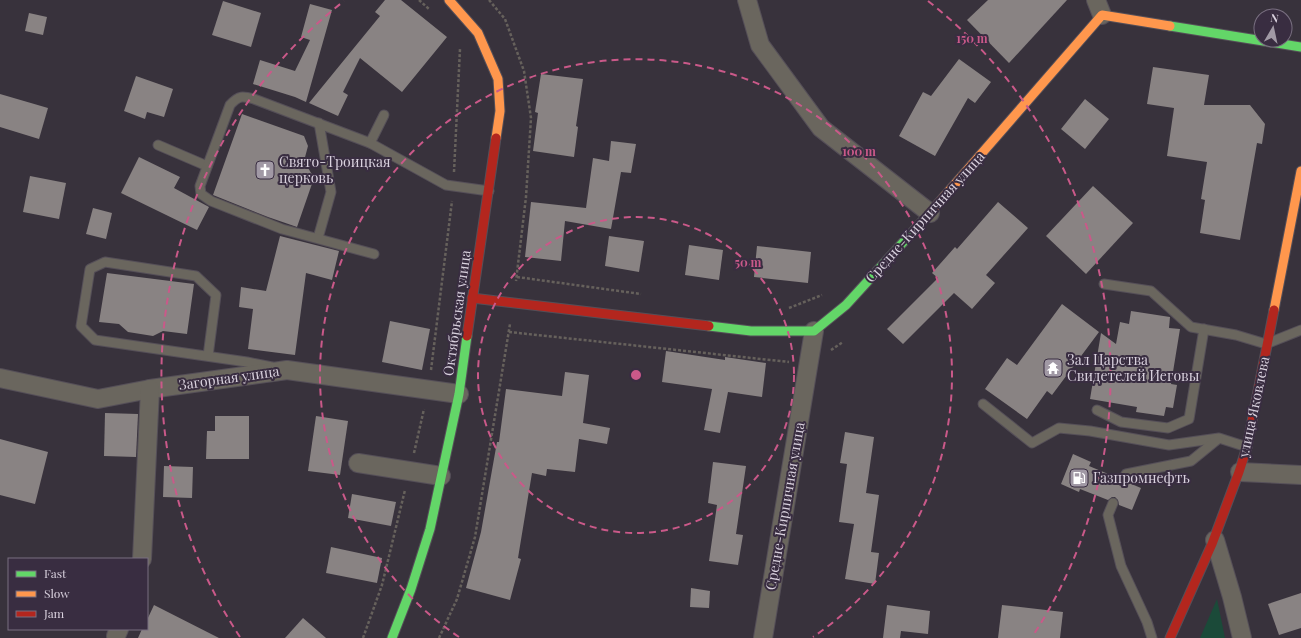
<svg xmlns="http://www.w3.org/2000/svg" width="1301" height="638" font-family="'Playfair Display',serif">
  <rect width="100%" height="100%" fill="#38323c"/>
  <path fill="#1b4a39" d="M1217,599L1225,638H1200Z"/>
  <g fill="#898383">
    <path d="M385,0H401L447,37L402,92L360,58L343,92L348,95L338,116L309,103L380,16L375,12Z"/>
    <path d="M988,0H1067L1009,63L967,20Z"/>
    <path d="M223,1L261,13L251,47L212,35Z"/>
    <path d="M310,4L332,10L306,102L295,97L253,84L260,60L295,71L310,40L301,37Z"/>
    <path d="M29,13L47,17L43,35L25,31Z"/>
    <path d="M959,59L991,82L975,103L968,98L935,156L899,136L923,92L931,96Z"/>
    <path d="M1153,67L1209,75L1204,105H1250L1265,124L1262,144L1257,143L1240,240L1200,233L1205,200L1201,199L1207,162L1167,156L1174,108L1147,104Z"/>
    <path d="M541,74L583,79L576,126L578,127L574,157L533,151L538,113L535,112Z"/>
    <path d="M136,76L173,89L164,117L147,112L145,119L124,111Z"/>
    <path d="M0,94L48,108L39,139L0,127Z"/>
    <path d="M1085,99L1109,119L1085,149L1061,129Z"/>
    <path d="M242,114L304,136L308,146L304,161L314,178L297,227L268,217L213,195Z"/>
    <path d="M611,141L636,144L631,173L621,172L611,229L565,221L561,261L525,257L531,202L586,208L593,158L609,161Z"/>
    <path d="M139,157L180,177L174,188L209,207L197,230L121,193Z"/>
    <path d="M30,176L66,183L59,219L23,212Z"/>
    <path d="M1093,186L1133,223L1086,274L1046,236Z"/>
    <path d="M998,202L1028,228L986,275L995,283L972,309L954,293L903,344L887,329L938,278L932,273L955,247L957,249Z"/>
    <path d="M93,208L112,213L106,239L86,234Z"/>
    <path d="M280,236L339,251L332,280L306,273L295,355L248,349L253,309L239,307L241,287L266,291Z"/>
    <path d="M609,236L644,241L639,272L605,266Z"/>
    <path d="M689,245L723,250L719,280L685,275Z"/>
    <path d="M757,246L811,252L808,283L754,277Z"/>
    <path d="M107,273L194,284L187,334L163,331L153,336L128,332L119,324L99,322Z"/>
    <path d="M1062,304L1099,332L1052,395L1047,391L1027,419L985,389L1007,358L1017,365Z"/>
    <path d="M1131,311L1170,317L1169,328L1180,329L1171,384L1177,385L1173,408L1166,407L1164,416L1136,412L1137,407L1090,399L1101,333L1116,344L1120,322L1129,324Z"/>
    <path d="M390,321L430,329L422,370L382,362Z"/>
    <path d="M666,351L725,360V357L766,363L762,397L728,392L720,433L704,430L712,389L662,382Z"/>
    <path d="M565,372L589,375L583,423L610,428L607,444L579,439L575,472L547,469L546,476L532,473L518,558L521,559L510,600L466,588L481,532L497,442H499L506,389L562,396Z"/>
    <path d="M105,413L138,414L136,457L104,456Z"/>
    <path d="M215,416H249V459H206L207,431H215Z"/>
    <path d="M316,416L348,421L340,475L308,471Z"/>
    <path d="M845,432L874,437L866,493L879,495L871,552L879,553L875,584L845,579L854,524L839,522L847,464L840,463Z"/>
    <path d="M0,439L48,452L35,504L0,495Z"/>
    <path d="M1073,454L1091,462L1089,466L1118,478L1117,482L1120,486H1126L1129,483L1141,488L1132,510L1119,505L1118,500L1115,497H1112L1108,500L1080,489L1079,492L1061,484Z"/>
    <path d="M713,462L746,466L736,534L743,535L738,565L709,561L717,505L708,503Z"/>
    <path d="M164,466L193,467L192,498L163,497Z"/>
    <path d="M352,494L396,502L391,526L348,518Z"/>
    <path d="M331,547L382,558L377,583L326,573Z"/>
    <path d="M691,588L710,591L709,608L690,607Z"/>
    <path d="M1301,593V628L1279,635L1268,604Z"/>
    <path d="M154,605L219,638H138L142,629H147V620Z"/>
    <path d="M887,605L930,611L928,634L901,631L900,638H883Z"/>
    <path d="M1002,605L1063,612L1060,638H998Z"/>
    <path d="M303,618L326,638H285Z"/>
  </g>
  <g fill="none" stroke-linecap="round" stroke-linejoin="round">
    <g stroke="#554f58" stroke-width="11">
      <g id="lane">
        <path d="M370,143L384,115"/>
        <path d="M158,145L207,166"/>
        <path d="M318,238L331,192L319,123"/>
        <path d="M374,254L282,229L211,201L201,194L200,186L230,105C239,95 243,96 254,99L370,143L446,185L489,191"/>
        <path d="M1104,284L1151,291L1191,327L1236,335L1266,344L1301,330"/>
        <path d="M208,356L216,295L196,276L105,262L90,269L81,326L95,340L247,362L272,367"/>
        <path d="M983,404L1032,443L1059,428L1090,431L1169,445L1219,438L1247,447"/>
        <path d="M1097,410L1121,422L1168,428L1189,419L1204,329"/>
        <path d="M1123,481L1126,474L1191,461L1218,439"/>
        <path d="M1113,503L1108,515L1121,566L1147,622L1152,638"/>
      </g>
    </g>
    <g stroke="#554f58" stroke-width="20">
      <g id="street">
        <path d="M747,0L760,45L821,128L930,213"/>
        <path d="M1096,0L1102,15"/>
        <path d="M0,378L98,399L150,389L287,370L459,394"/>
        <path d="M358,463L441,476"/>
        <path d="M1240,472L1301,475"/>
        <path d="M1215,540L1232,597L1242,638"/>
        <path d="M142,559L150,389"/>
        <path d="M116,636L119,629"/>
        <path d="M763,638L814,331"/>
      </g>
    </g>
    <g stroke="#554f58" stroke-width="11">
      <g id="fast">
        <path d="M1170,26L1301,47"/>
        <path d="M709,326L751,331H814L846,305L929,214"/>
        <path d="M392,638L411,589L430,529L459,394L467,336"/>
      </g>
    </g>
    <g stroke="#554f58" stroke-width="11">
      <g id="slow">
        <path d="M449,0L478,33L498,79L500,111L496,138"/>
        <path d="M929,214L1102,15L1170,26"/>
        <path d="M1274,310L1301,171"/>
      </g>
    </g>
    <g stroke="#554f58" stroke-width="11">
      <g id="jam">
        <path d="M472,298L709,326"/>
        <path d="M467,336L496,138"/>
        <path d="M1170,638L1212,544L1239,472L1247,447L1274,310"/>
      </g>
    </g>
    <g stroke="#66615c" stroke-width="2.5" stroke-dasharray="3 2" stroke-linecap="butt">
      <path d="M419,0L429,9"/>
      <path d="M489,0L505,19L524,71L531,118L526,197L516,281"/>
      <path d="M454,172L460,49"/>
      <path d="M517,277L641,294"/>
      <path d="M789,308L822,295"/>
      <path d="M509,332L789,362"/>
      <path d="M831,350L843,342"/>
      <path d="M431,370L452,201"/>
      <path d="M414,453L424,409"/>
      <path d="M363,638L382,585L405,490"/>
      <path d="M439,638L457,599L475,537L510,324"/>
    </g>
    <use href="#lane" stroke="#6a665e" stroke-width="9"/>
    <use href="#street" stroke="#6a665e" stroke-width="18"/>
    <use href="#fast" stroke="#63d668" stroke-width="9"/>
    <use href="#slow" stroke="#ff974d" stroke-width="9"/>
    <use href="#jam" stroke="#b3261e" stroke-width="9"/>
  </g>
  <g fill="none" stroke="#ca5989" stroke-width="2" stroke-dasharray="7 5">
    <circle cx="636" cy="375" r="158"/>
    <path d="M459 637A316 316 0 1 1 813 637"/>
    <path d="M240 637A475 475 0 0 1 344 1M928 1A475 475 0 0 1 1032 637"/>
  </g>
  <defs>
    <g id="church-square" transform="scale(1)"><rect x="-9" y="-9" width="18" height="18" rx="4" fill="#a199a5" stroke="#392d41"/><path d="M-1.2-6h2.4v3.5h3.3v2.4h-3.3V6h-2.4V-.1h-3.3v-2.4h3.3Z" fill="#fff"/></g>
    <g id="temple-square" transform="scale(1)"><rect x="-9" y="-9" width="18" height="18" rx="4" fill="#a199a5" stroke="#392d41"/><path d="M0-6L5-2H3V0L6.5 2.5H4V6H1.5V3h-3V6H-4V2.5H-6.5L-3 0V-2H-5Z" fill="#fff"/></g>
    <g id="fuel-square" transform="scale(1)"><rect x="-9" y="-9" width="18" height="18" rx="4" fill="#a199a5" stroke="#392d41"/><path d="M-5.5-6h7V0h2V4h1.3V-2.5L3-4.5l.8-.8L6-3V5H2.5V1h-1V6h-7ZM-4.2-4.7v3.2H.2V-4.7Z" fill="#fff"/></g>
  </defs>
  <g fill-rule="evenodd">
    <use href="#church-square" x="265" y="170"/>
    <use href="#temple-square" x="1053" y="368"/>
    <use href="#fuel-square" x="1079" y="478"/>
  </g>
  <g text-anchor="middle" stroke-width="4" stroke-linejoin="round" paint-order="stroke">
    <g font-size="14" fill="#d9d1de" stroke="#392d41" text-anchor="start">
      <text x="279" y="167">Свято-Троицкая<tspan x="279" dy="16">церковь</tspan></text>
      <text x="1067" y="365">Зал Царства<tspan x="1067" dy="16">Свидетелей Иеговы</tspan></text>
      <text x="1093" y="483">Газпромнефть</text>
    </g>
    <g font-size="14" fill="#d9d1de" stroke="#392d41">
      <text transform="translate(925 217) rotate(-48)" y="5">Средне-Кирпичная улица</text>
      <text transform="translate(457 313) rotate(-82)" y="5">Октябрьская улица</text>
      <text transform="translate(229 378) rotate(-8)" y="5">Загорная улица</text>
      <text transform="translate(1254 407) rotate(-78)" y="5">улица Яковлева</text>
      <text transform="translate(785 506) rotate(-80)" y="5">Средне-Кирпичная улица</text>
    </g>
  </g>
  <circle cx="636" cy="375" r="6" fill="#ca5989" stroke="#392d41" stroke-width="2"/>
  <g font-size="12" text-anchor="middle" font-weight="bold" fill="#ca5989" stroke="#392d41" stroke-width="4" stroke-linejoin="round" paint-order="stroke">
    <text x="972" y="43">150 m</text>
    <text x="859" y="156">100 m</text>
    <text x="748" y="267">50 m</text>
  </g>
  <rect x="8" y="558" width="140" height="72" fill="#392d41" stroke="#796f80"/>
  <rect x="16" y="571" width="20" height="6" fill="#63d668" stroke="#796f80"/>
  <text x="44" y="578" font-size="12" fill="#d9d1de">Fast</text>
  <rect x="16" y="591" width="20" height="6" fill="#ff974d" stroke="#796f80"/>
  <text x="44" y="598" font-size="12" fill="#d9d1de">Slow</text>
  <rect x="16" y="611" width="20" height="6" fill="#b3261e" stroke="#796f80"/>
  <text x="44" y="618" font-size="12" fill="#d9d1de">Jam</text>
  <g transform="translate(1273 28) rotate(9)"><circle r="19" fill="#392d41" stroke="#796f80"/>
  <path d="M0-3L7 15L0 10L-7 15Z" fill="#a199a5"/>
  <text y="-6" font-size="11" font-weight="bold" text-anchor="middle" fill="#d9d1de">N</text>
  </g>
</svg>
